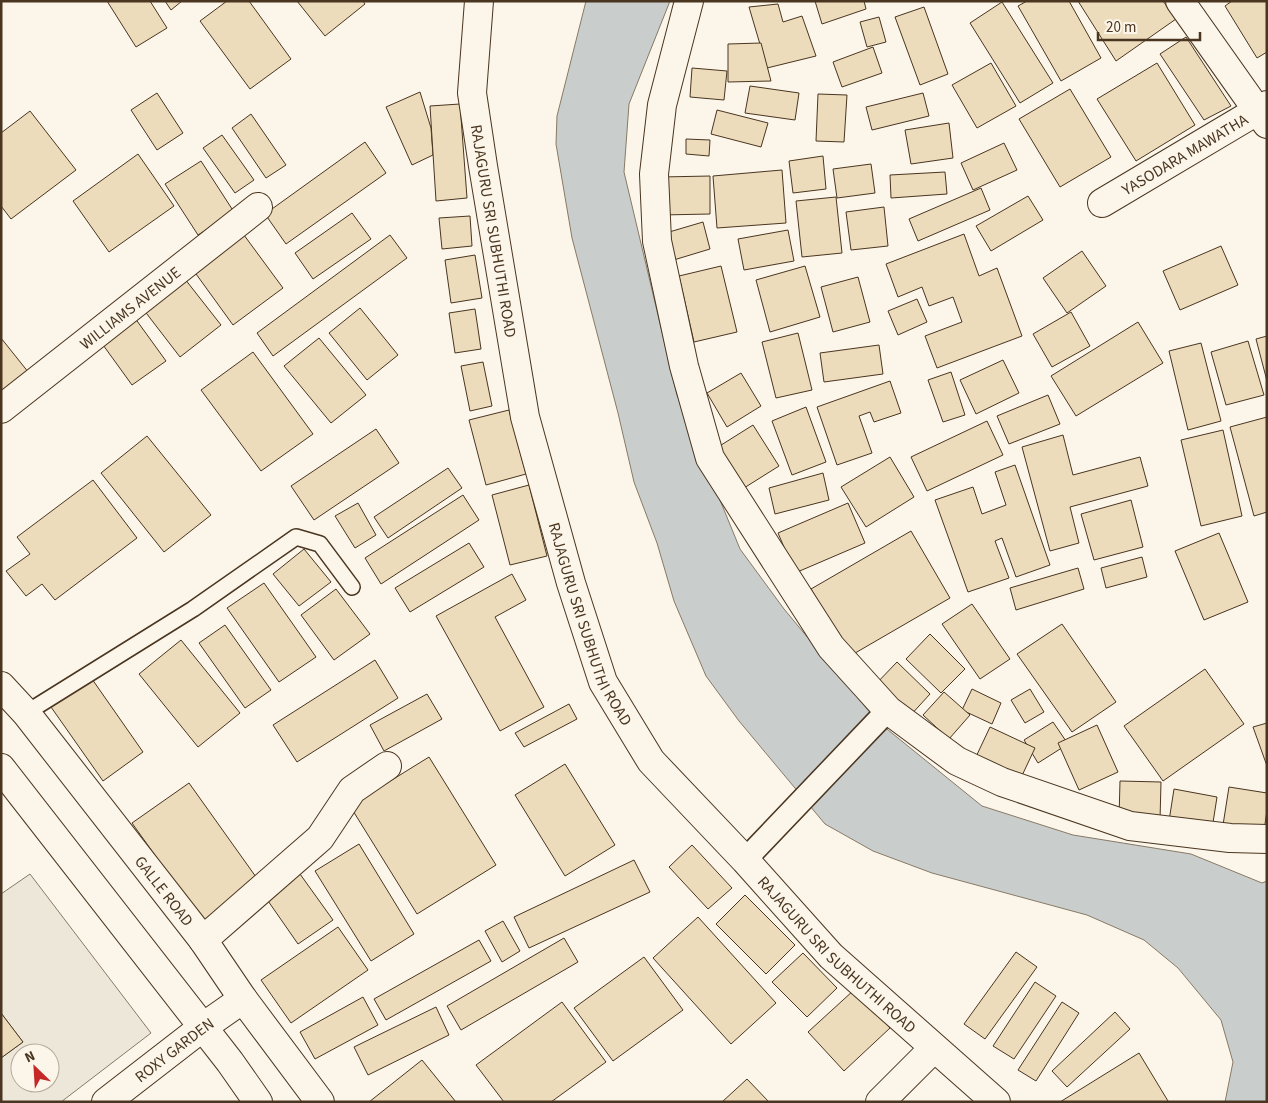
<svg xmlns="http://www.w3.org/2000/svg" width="1268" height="1103" font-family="'Source Sans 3',sans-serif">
  <rect width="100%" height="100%" fill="#fbf6e9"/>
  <path fill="#ede7d9" stroke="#887966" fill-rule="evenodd" d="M30,874L151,1033L61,1102H1V1058L23,1042L1,1013V894ZM20,1053H50V1083H20Z"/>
  <path fill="#c9cecd" stroke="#887966" d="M586,1H670L629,104L624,172L677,395L740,549L784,609L877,721L982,806L1073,835L1191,854L1262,883L1267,881V1102H1225L1233,1062L1221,1020L1178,968L1144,940L1087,915L932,873L873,851L825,824L739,721L706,676L674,601L657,543L634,482L618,413L572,238L556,144L557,116Z"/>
  <g fill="#ecdcbc" stroke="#4a3520">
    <path d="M107,1H150L167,28L136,47Z"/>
    <path d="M165,1H182L171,10Z"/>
    <path d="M227,1H249L291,59L250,89L200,21Z"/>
    <path d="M297,1H363L365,4L325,36Z"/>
    <path d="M815,1H864L866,9L822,24Z"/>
    <path d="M1027,1H1069L1101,58L1061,81L1018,6Z"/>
    <path d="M1078,1H1163L1176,19L1116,61Z"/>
    <path d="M1232,1H1267V52L1257,58L1225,6Z"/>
    <path d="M1002,2L1053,83L1020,103L970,23Z"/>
    <path d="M778,4L783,22L802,16L816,56L767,68L749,7Z"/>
    <path d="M924,7L948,74L920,85L895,17Z"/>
    <path d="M879,17L886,42L867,47L860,22Z"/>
    <path d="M1186,37L1231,106L1204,120L1160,54Z"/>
    <path d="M761,43L771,81L728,82V44Z"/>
    <path d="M873,47L882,73L842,87L833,62Z"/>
    <path d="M991,63L1016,106L977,128L952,85Z"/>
    <path d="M1157,63L1195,125L1136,161L1097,99Z"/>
    <path d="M692,68L727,71L724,100L690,97Z"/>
    <path d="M750,86L799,93L795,120L745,113Z"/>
    <path d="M1070,89L1111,157L1060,187L1019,119Z"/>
    <path d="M420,92L431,128L433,155L412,165L386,107Z"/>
    <path d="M157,93L183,133L157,150L131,110Z"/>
    <path d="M923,93L929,116L872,130L866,107Z"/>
    <path d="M818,94L847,95L844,142L816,141Z"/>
    <path d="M460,104L467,198L436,201L430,106Z"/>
    <path d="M717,110L768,123L761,147L711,134Z"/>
    <path d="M30,111L76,170L11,219L1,206V133Z"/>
    <path d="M251,114L286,165L266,178L232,128Z"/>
    <path d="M949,123L953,158L911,164L905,130Z"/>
    <path d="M222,135L254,180L235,193L203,148Z"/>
    <path d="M686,139L710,140L709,156L686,154Z"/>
    <path d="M365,142L386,173L286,244L265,214Z"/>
    <path d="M1004,143L1017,170L973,190L961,163Z"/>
    <path d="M138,154L174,206L109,252L73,201Z"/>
    <path d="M823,156L826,189L793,193L789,161Z"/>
    <path d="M201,161L234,212L198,235L165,184Z"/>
    <path d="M871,164L875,193L837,198L833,169Z"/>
    <path d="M782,170L786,223L717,228L713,176Z"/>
    <path d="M945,172L947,194L891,198L890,175Z"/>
    <path d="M710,176V214L661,215V177Z"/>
    <path d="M981,188L990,210L918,241L909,219Z"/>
    <path d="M1028,196L1043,220L991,251L976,226Z"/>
    <path d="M836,197L842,253L802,257L796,201Z"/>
    <path d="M884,207L888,246L851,250L846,212Z"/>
    <path d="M352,213L371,239L313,279L295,253Z"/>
    <path d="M470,216L472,246L442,249L439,218Z"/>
    <path d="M703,222L710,249L667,262L659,235Z"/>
    <path d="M788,230L794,261L744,270L738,239Z"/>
    <path d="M241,231L283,288L233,325L191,267Z"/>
    <path d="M964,234L979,276L997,268L1022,336L937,368L925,336L962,322L953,297L929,306L922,287L898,297L886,264Z"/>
    <path d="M390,235L407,258L273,356L257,333Z"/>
    <path d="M1221,246L1238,285L1180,310L1163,271Z"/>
    <path d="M1082,251L1106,286L1067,313L1043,278Z"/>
    <path d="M475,255L482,298L451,303L445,260Z"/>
    <path d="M721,266L737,332L694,342L679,276Z"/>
    <path d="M805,266L820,317L770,332L756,280Z"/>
    <path d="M181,274L221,325L180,357L140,305Z"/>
    <path d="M858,277L870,322L833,332L821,287Z"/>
    <path d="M917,299L927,322L898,335L888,311Z"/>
    <path d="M360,308L398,355L367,380L329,333Z"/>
    <path d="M475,309L481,349L455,353L449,313Z"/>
    <path d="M1071,312L1090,346L1052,367L1033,334Z"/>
    <path d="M132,314L166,361L132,385L98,338Z"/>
    <path d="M1138,322L1163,363L1076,416L1051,376Z"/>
    <path d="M798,333L812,390L776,398L762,342Z"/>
    <path d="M1267,336V381L1256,339Z"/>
    <path d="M1,338L29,373L1,394Z"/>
    <path d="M319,338L366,395L331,423L284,366Z"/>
    <path d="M1248,341L1264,395L1226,405L1211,352Z"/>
    <path d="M1201,343L1221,421L1188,430L1169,351Z"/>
    <path d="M879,345L883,374L824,382L820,353Z"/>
    <path d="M253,352L313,434L261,471L201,390Z"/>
    <path d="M1003,360L1019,393L976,414L960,380Z"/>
    <path d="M483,362L492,406L470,411L461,366Z"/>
    <path d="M951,372L965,415L943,422L928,380Z"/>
    <path d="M741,373L761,406L727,427L707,393Z"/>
    <path d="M890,381L901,413L874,422L870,412L859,416L872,453L837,465L817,407Z"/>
    <path d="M1048,395L1060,424L1009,444L997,416Z"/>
    <path d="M806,407L826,462L792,475L772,421Z"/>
    <path d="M509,410L526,474L486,485L469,420Z"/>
    <path d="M1267,417V512L1254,516L1230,427Z"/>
    <path d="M987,421L1003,455L927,491L911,457Z"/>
    <path d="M753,425L779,466L744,488L718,447Z"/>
    <path d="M376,429L399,463L314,520L291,486Z"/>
    <path d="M1223,430L1242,516L1201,526L1181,440Z"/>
    <path d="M1063,435L1073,475L1140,457L1148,486L1070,507L1079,543L1050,551L1022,447Z"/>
    <path d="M147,436L211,515L164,552L101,473Z"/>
    <path d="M890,457L914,497L866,527L841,487Z"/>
    <path d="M1015,465L1050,565L1016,577L1002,538L995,541L1009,578L968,592L935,500L973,487L982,514L1006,505L995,472Z"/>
    <path d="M448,468L462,488L388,538L374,517Z"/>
    <path d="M823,473L829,500L775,514L769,488Z"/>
    <path d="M93,480L137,538L55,600L42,584L26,596L6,571L30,554L17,537Z"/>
    <path d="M529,485L547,556L510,565L492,495Z"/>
    <path d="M463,495L479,520L381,584L365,558Z"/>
    <path d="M1131,500L1143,547L1094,560L1081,514Z"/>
    <path d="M358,503L376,535L355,548L335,516Z"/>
    <path d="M848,503L865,543L795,573L778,533Z"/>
    <path d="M911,531L950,598L850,656L811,589Z"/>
    <path d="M1219,533L1248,602L1204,620L1175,551Z"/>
    <path d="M469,543L484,567L410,612L395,588Z"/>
    <path d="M304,549L331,582L299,606L273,574Z"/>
    <path d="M1142,557L1147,577L1106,588L1101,568Z"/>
    <path d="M1078,568L1084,589L1016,610L1010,588Z"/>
    <path d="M512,574L526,600L495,617L544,707L500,731L436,616Z"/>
    <path d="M264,583L316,657L279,682L227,608Z"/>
    <path d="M336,589L370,634L334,660L301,615Z"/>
    <path d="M972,604L1010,659L980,679L942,624Z"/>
    <path d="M1062,624L1116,702L1072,732L1017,654Z"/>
    <path d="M225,625L271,690L245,708L199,643Z"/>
    <path d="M930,634L965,669L941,693L906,659Z"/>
    <path d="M181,640L240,713L198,747L139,674Z"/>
    <path d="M375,660L398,698L297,762L273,725Z"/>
    <path d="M897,662L930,694L908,718L874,686Z"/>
    <path d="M1205,669L1244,724L1163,781L1124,726Z"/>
    <path d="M92,679L143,752L103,781L51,707Z"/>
    <path d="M972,689L1001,703L992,724L962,710Z"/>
    <path d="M1030,689L1044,712L1025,723L1011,700Z"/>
    <path d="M944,692L970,715L949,739L923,715Z"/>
    <path d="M427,694L442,719L384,751L370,725Z"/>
    <path d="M569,704L577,719L524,747L515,733Z"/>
    <path d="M1053,722L1068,744L1038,763L1024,740Z"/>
    <path d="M1267,723V766L1253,727Z"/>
    <path d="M1097,725L1118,772L1079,790L1058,743Z"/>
    <path d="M990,727L1035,748L1019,782L974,761Z"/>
    <path d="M429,757L496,865L417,914L350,806Z"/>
    <path d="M565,764L615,845L565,876L515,795Z"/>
    <path d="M1120,781L1161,782L1160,820L1119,819Z"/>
    <path d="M189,783L261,884L204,924L132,823Z"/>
    <path d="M1229,787L1267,793V810L1264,831L1223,825Z"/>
    <path d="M1174,789L1217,797L1212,829L1169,821Z"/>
    <path d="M359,844L414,934L371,961L315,871Z"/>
    <path d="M692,845L732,888L708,909L669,867Z"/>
    <path d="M634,860L650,892L529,948L514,917Z"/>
    <path d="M300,874L333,920L298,944L266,898Z"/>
    <path d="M745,895L795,945L766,974L716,924Z"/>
    <path d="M698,917L776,1003L731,1044L653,958Z"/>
    <path d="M503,921L520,951L502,962L485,931Z"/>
    <path d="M338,927L368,970L291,1023L261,980Z"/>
    <path d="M564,938L578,962L461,1030L447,1006Z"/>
    <path d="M479,940L491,961L386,1020L374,999Z"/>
    <path d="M1016,952L1037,967L985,1039L964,1024Z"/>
    <path d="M803,953L837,988L807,1017L772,982Z"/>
    <path d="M644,957L683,1010L613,1061L574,1008Z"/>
    <path d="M1035,982L1056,996L1014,1059L993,1046Z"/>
    <path d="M854,990L890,1028L844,1071L808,1032Z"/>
    <path d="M363,997L378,1025L315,1059L300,1032Z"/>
    <path d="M562,1002L606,1062L551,1102H504L476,1065Z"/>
    <path d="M1062,1002L1079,1013L1036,1081L1018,1070Z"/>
    <path d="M436,1007L449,1035L368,1075L354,1047Z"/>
    <path d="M1115,1012L1130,1029L1067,1087L1052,1071Z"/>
    <path d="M1,1013L23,1042L1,1058Z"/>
    <path d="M1139,1053L1168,1101L1166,1102H1060Z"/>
    <path d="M422,1060L456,1102H369Z"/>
    <path d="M747,1079L769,1102H722Z"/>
  </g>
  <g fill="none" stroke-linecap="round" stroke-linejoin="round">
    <g stroke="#4a3520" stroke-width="18">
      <path id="service" d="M26,713L193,609L296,537L320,544L352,587"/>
    </g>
    <g stroke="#4a3520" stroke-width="25">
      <path id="pedestrian" d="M745,860L888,710"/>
    </g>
    <g stroke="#4a3520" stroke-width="30">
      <g id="minor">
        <path d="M689,1L662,105L654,174L657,241L684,366L710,458L831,647L888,710L957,761L1002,782L1130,826L1230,838L1267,839"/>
        <path d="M1180,1L1267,124"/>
        <path id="s1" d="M1102,203L1267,105"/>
        <path id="s2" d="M1,409L258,207"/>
        <path d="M203,940L320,838L352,790L387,766"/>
        <path id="s3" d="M106,1102L203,1027L243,999"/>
        <path d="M880,1102L934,1048"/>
      </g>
    </g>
    <g stroke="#4a3520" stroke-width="30">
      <g id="tertiary">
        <path id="s4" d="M479,1L472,93L483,166L525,417L571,583L603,682L651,761L745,860L831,956L996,1102"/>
      </g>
    </g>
    <g stroke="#4a3520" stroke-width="30">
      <g id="trunk">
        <path id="s5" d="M1,686L26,713L203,940L243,999L320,1102"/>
        <path d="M1,768L230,1062L258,1102"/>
      </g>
    </g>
    <use href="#service" stroke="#fbf6e9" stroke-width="15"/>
    <use href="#pedestrian" stroke="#fbf6e9" stroke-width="22"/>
    <use href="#minor" stroke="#fbf6e9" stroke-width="28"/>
    <use href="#tertiary" stroke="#fbf6e9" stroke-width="28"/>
    <use href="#trunk" stroke="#fbf6e9" stroke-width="28"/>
  </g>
  <g text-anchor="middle" stroke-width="4" stroke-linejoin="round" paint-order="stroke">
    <g font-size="16" fill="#4a3520" stroke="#fbf6e9">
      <text dy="6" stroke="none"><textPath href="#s1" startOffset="96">YASODARA MAWATHA</textPath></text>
      <text dy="6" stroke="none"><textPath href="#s4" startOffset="232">RAJAGURU SRI SUBHUTHI ROAD</textPath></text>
      <text dy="6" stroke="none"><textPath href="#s2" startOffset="164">WILLIAMS AVENUE</textPath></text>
      <text dy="6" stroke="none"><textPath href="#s4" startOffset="638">RAJAGURU SRI SUBHUTHI ROAD</textPath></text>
      <text dy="6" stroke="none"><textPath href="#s5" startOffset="262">GALLE ROAD</textPath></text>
      <text dy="6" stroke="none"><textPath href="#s4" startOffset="1058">RAJAGURU SRI SUBHUTHI ROAD</textPath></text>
      <text dy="6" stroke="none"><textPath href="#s3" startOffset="86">ROXY GARDEN</textPath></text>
    </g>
  </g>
  <rect width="1268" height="1103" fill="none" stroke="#4a3520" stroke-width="5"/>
  <g transform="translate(35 1068) rotate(335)"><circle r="24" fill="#fbf6e9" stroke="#b4a999"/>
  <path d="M0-4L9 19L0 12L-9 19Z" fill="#c62828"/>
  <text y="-8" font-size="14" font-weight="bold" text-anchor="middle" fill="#4a3520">N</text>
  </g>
  <path d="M1098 32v8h102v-8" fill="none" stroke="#4a3520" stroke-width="2.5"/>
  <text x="1106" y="32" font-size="15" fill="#4a3520" stroke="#fbf6e9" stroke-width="4" paint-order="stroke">20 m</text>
</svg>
